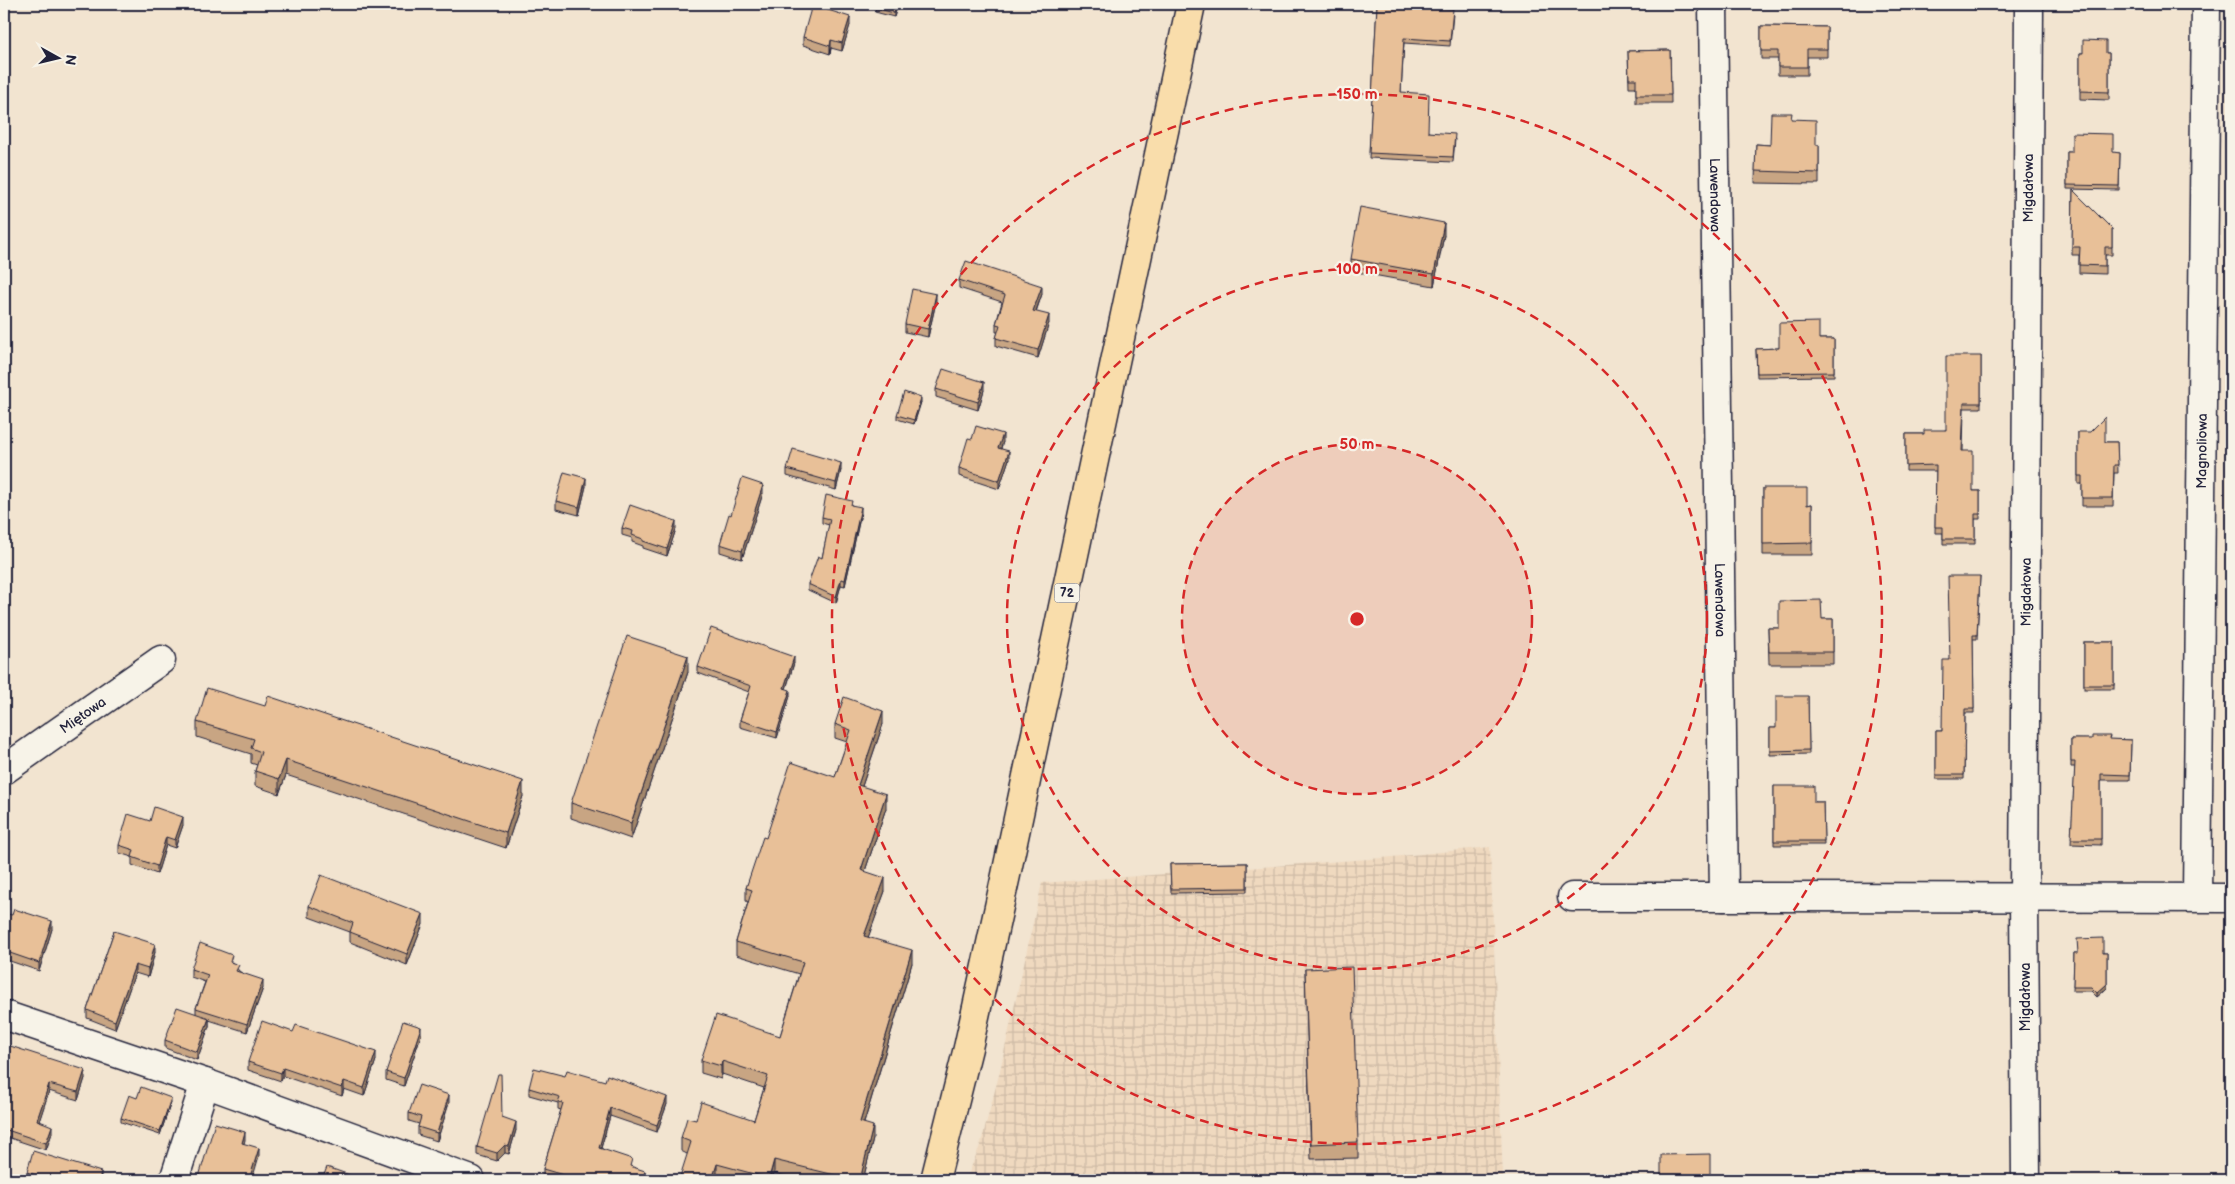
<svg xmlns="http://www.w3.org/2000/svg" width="2235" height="1184" font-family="'Balsamiq Sans',sans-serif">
  <defs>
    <pattern id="industrial-grid" width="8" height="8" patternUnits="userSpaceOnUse" patternTransform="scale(1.25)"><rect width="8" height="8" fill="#efd9bf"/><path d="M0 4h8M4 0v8" fill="none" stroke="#cdbaa5"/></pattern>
  </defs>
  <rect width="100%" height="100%" fill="#f2e4d0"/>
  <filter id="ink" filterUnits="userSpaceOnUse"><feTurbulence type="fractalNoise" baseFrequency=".02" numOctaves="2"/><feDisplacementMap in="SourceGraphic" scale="10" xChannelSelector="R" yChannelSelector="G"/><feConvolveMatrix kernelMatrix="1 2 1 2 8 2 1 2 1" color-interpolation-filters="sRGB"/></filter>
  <g filter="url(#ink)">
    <path fill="url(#industrial-grid)" d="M1490,847L1503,1180H966L981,1143L999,1075L1042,883L1382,858Z"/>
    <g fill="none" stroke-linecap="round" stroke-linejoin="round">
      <g stroke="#22223b" stroke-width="31">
        <g id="minor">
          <path id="s1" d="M1713,4L1724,897L2231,898"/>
          <path id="s2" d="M4,770L161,660"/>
          <path d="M1572,897H1724"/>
          <path id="s3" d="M2197,897L2206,4"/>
          <path d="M4,1015L205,1083L471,1180"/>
          <path d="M174,1180L205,1083"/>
          <path id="s4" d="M2026,1180L2024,899L2029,4"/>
        </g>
      </g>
      <g stroke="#22223b" stroke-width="31">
        <path id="major" d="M935,1180L968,1048L1006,875L1191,4"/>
      </g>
      <use href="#minor" stroke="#f7f3e8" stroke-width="28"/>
      <use href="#major" stroke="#f9ddab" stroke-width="28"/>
    </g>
    <g fill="#c8a583" stroke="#22223b">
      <path d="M876,4H898L894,17L875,12Z"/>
      <path d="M1377,5L1453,14L1450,46L1404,43L1401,92L1428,132L1455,139L1453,162L1369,158Z"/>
      <path d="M850,25L842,51L831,48L830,54L803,45V37Z"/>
      <path d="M1761,26L1827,27V57H1807V75H1778V59H1761Z"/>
      <path d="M1670,50L1671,103H1636V87H1629L1628,51Z"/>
      <path d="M2080,53H2109V100L2080,99Z"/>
      <path d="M1792,119L1816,145H1819V184L1755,183L1756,144L1770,145Z"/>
      <path d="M2067,152L2120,153L2119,190L2067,189Z"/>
      <path d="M2073,190L2112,229V255H2105V274L2079,273V255H2072Z"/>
      <path d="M1444,235L1434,286L1351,271V259Z"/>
      <path d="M959,280L1042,294L1036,312L1049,323L1038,358L996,346V338L998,332H996V324L1002,302L959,288Z"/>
      <path d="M936,302L928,337L905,332V324Z"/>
      <path d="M1819,339H1834V376L1757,377L1756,349L1779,348Z"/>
      <path d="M1981,356V408H1964L1963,451L1973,491H1980V519H1975V544H1943V533H1935L1936,471H1906V434H1924L1946,430Z"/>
      <path d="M936,389L984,390L978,410L936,397Z"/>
      <path d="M921,402L914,424L897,419V415Z"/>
      <path d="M2078,432L2105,442H2117L2118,473H2114L2113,506H2082V484H2078Z"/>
      <path d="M972,439L1003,442L1001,448L1009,459L999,489L959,476V468Z"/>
      <path d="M787,469L841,470L836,490L787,476Z"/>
      <path d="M586,486L579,515L556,509V501Z"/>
      <path d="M1763,488L1807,505L1812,504V555H1763Z"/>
      <path d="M763,493L742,559L720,552V544L731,515Z"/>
      <path d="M852,505L861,513L845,586L841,585L836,603L808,590V584L822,558L829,525L822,523V517Z"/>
      <path d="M622,528L676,529L667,556L643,548V546L632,542V538L622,535Z"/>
      <path d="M1980,576L1977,639H1973L1974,713H1965L1964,779H1936V731H1942L1950,660Z"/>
      <path d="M1822,619H1833V664H1769L1768,628H1779Z"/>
      <rect x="2084" y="642" width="30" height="47"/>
      <path d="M794,663L786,689L790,696L777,738L740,727V720L749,692L698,673V667Z"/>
      <path d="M688,672L631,839L571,818V803Z"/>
      <path d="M1808,696L1809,754L1770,755V728H1776Z"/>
      <path d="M197,722L523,796L506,848L286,775L279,794L255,786V771L257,765L251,763V754L197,737Z"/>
      <path d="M835,724H883L862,786L886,808L865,871L885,891L868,937L912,963L864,1123L873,1139L863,1180H802L774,1173L772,1180H728L717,1178L687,1154L681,1151V1138L696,1120H754L764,1088L722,1074L721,1079L701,1073V1060L780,1036L799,974L736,955V942L748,902L746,901V888L766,838L835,777L847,742L835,738Z"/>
      <path d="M2071,739L2131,740L2130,780H2101V845L2071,844L2075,767H2071Z"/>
      <path d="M1774,786L1814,802H1823L1824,845H1774Z"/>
      <path d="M150,821L183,825L175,848L166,845L157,874L132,865V857L119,853V845Z"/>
      <path d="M1247,863V892L1171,893L1170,864Z"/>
      <path d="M309,906L423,924L407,965L350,942V932L309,917Z"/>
      <path d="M4,913L52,929L39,971L4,959Z"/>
      <path d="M114,931L155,952L148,977L135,973L115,1029L87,1018V1010Z"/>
      <path d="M2074,953H2107V988L2097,997L2091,991H2073Z"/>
      <path d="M232,962L239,971L263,988L247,1032L209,1020V1026L197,1060L165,1048V1040L196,1014V1008L205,982L191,977V969Z"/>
      <path d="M1305,969L1358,1142V1158L1311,1159Z"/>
      <path d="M421,1035L404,1086L386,1080V1072Z"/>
      <path d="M4,1044L85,1078L78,1100L49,1091L39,1121L52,1133L46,1150L4,1136Z"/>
      <path d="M376,1060L364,1096L344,1089L342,1096L283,1076L281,1081L248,1070V1062Z"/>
      <path d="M529,1088L667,1104L657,1132L610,1116L601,1148L632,1167L645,1178L644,1180H556L543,1176V1169L561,1110L558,1109V1103L529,1095Z"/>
      <path d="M171,1102L160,1135L121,1122V1118Z"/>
      <path d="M449,1103L437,1141L418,1135V1127L419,1124L409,1121V1113Z"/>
      <path d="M502,1117L516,1130L509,1154L505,1153L497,1161L477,1155V1147Z"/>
      <path d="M27,1172L101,1180H27Z"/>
    </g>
    <g fill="#a2866a" stroke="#22223b">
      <path d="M897,4H898L894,17V13Z"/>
      <path d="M850,17V25L842,51V43Z"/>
      <path d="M831,40V48L830,54V46Z"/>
      <path d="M1444,223V235L1434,286V274Z"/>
      <path d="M1042,286V294L1033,319V311Z"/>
      <path d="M936,294V302L928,337V329Z"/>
      <path d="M1049,315V323L1038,358V350Z"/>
      <path d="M984,382V390L978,410V402Z"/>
      <path d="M921,398V402L914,424V420Z"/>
      <path d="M1003,434V442L998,456V448Z"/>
      <path d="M1009,451V459L999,489V481Z"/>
      <path d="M841,463V470L836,490V483Z"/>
      <path d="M586,478V486L579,515V507Z"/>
      <path d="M763,485V493L742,559V551Z"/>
      <path d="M861,507V513L845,586V580Z"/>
      <path d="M676,521V529L667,556V549Z"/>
      <path d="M841,579V585L836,603V597Z"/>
      <path d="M688,656V672L631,839V823Z"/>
      <path d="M794,657V663L784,695V688Z"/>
      <path d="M790,690V696L777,738V732Z"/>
      <path d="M883,711V724L858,798V785Z"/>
      <path d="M286,760V775L279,794V779Z"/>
      <path d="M523,781V796L506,848V833Z"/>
      <path d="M886,794V808L861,883V870Z"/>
      <path d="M183,817V825L175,848V840Z"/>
      <path d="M166,837V845L157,874V866Z"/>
      <path d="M885,878V891L864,949V936Z"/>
      <path d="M423,914V924L407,965V954Z"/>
      <path d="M52,921V929L39,971V963Z"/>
      <path d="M155,944V952L148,977V969Z"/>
      <path d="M912,950V963L860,1136V1122Z"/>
      <path d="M135,965V973L115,1029V1021Z"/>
      <path d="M263,980V988L247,1032V1024Z"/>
      <path d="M2107,984V988L2097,997V993Z"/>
      <path d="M209,1018V1026L197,1060V1052Z"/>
      <path d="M421,1027V1035L404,1086V1078Z"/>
      <path d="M376,1052V1060L364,1096V1088Z"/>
      <path d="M722,1061V1074L721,1079V1066Z"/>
      <path d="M283,1068V1076L281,1081V1073Z"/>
      <path d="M85,1070V1078L78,1100V1092Z"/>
      <path d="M344,1081V1089L342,1096V1088Z"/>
      <path d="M49,1084V1091L37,1128V1120Z"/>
      <path d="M449,1095V1103L437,1141V1133Z"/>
      <path d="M667,1097V1104L657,1132V1125Z"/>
      <path d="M171,1098V1102L160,1135V1131Z"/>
      <path d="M610,1108V1116L599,1155V1148Z"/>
      <path d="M516,1122V1130L509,1154V1146Z"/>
      <path d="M52,1126V1133L46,1150V1143Z"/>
      <path d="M873,1126V1139L863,1180H860Z"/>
      <path d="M245,1132V1140L242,1151V1143Z"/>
      <path d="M505,1145V1153L497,1161V1153Z"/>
      <path d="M259,1148V1156L252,1180H249Z"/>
      <path d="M774,1160V1173L772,1180H769Z"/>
      <path d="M717,1164V1178L716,1180H712Z"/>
      <path d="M645,1171V1178L644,1180H642Z"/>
      <path d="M101,1172V1180H99Z"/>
    </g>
    <g fill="#e8c098" stroke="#22223b">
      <path d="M876,4H897L894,13L875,8Z"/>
      <path d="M812,5L850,17L842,43L831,40L830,46L803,37Z"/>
      <path d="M1377,5L1453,9L1450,41L1404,38L1401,92L1429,94L1428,132L1455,134L1453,157L1369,153Z"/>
      <path d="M1761,26L1827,27V49H1807V67H1778V51H1761Z"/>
      <path d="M2083,40L2106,41V53H2109V92L2080,91V53H2083Z"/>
      <path d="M1670,50L1671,95H1636V79H1629L1628,51Z"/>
      <path d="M1771,113H1792L1791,119L1816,120V145H1819V173L1755,171L1756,144L1770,145Z"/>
      <path d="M2072,133L2113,134V152L2120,153L2119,186L2067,185V152H2072Z"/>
      <path d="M2073,190L2112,229V247H2105V266L2079,265L2080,247H2072Z"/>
      <path d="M1360,207L1444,223L1434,274L1351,259Z"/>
      <path d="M966,261L1042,286L1033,311L1049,315L1038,350L996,338L1000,325L996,324L1005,295L959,280Z"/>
      <path d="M912,289L936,294L928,329L905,324Z"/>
      <path d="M1819,322V339H1834V372L1757,373L1756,349L1779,348V323Z"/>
      <path d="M1946,356H1981V403H1964L1962,451H1973V491H1980V514H1975V539H1943V527H1935L1936,465L1906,466V434H1924V430H1946Z"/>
      <path d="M943,369L984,382L978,402L936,389Z"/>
      <path d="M904,392L921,398L914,420L897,415Z"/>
      <path d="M2105,417V442H2117L2118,465H2114L2113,498H2082V476H2078V432H2090Z"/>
      <path d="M976,426L1003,434L998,448L1009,451L999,481L959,468L968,438L972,439Z"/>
      <path d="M793,449L841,463L836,483L787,469Z"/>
      <path d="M564,472L586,478L579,507L556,501Z"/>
      <path d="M742,478L763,485L742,551L720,544L729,514L731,515Z"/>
      <path d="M1763,488H1807V505L1812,504V543L1763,544Z"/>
      <path d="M826,495L852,501L851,505L861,507L845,580L841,579L836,597L808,584L818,556L822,558L830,519L822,517Z"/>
      <path d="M630,505L676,521L667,549L643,541V539L632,535L633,531L622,528Z"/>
      <path d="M1948,576H1980L1977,635H1973L1974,709H1965L1964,775H1936V731H1942L1943,660H1950Z"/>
      <path d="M1821,600L1822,619H1833V652H1769L1768,628H1779V601Z"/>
      <path d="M711,628L794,657L784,688L790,690L777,732L740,720L751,686L698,667Z"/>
      <path d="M627,636L688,656L631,823L571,803Z"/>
      <rect x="2084" y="642" width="30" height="43"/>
      <path d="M207,688L265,706L268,696L523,781L506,833L286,760L279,779L255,771L261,752L251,748L254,739L197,722Z"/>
      <path d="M1776,696H1808L1809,750L1770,751V728H1776Z"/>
      <path d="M844,697L883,711L858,785L886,794L861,870L885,878L864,936L912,950L860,1122L873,1126L860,1180H855L774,1160L769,1178L717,1164L712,1180H679L691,1142L681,1138L687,1118L696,1120L701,1102L754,1120L768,1076L722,1061L721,1066L701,1060L716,1015L780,1036L803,962L736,942L752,890L746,888L763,837L766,838L791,762L835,777L851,730L835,724Z"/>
      <path d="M2092,736H2110L2109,739L2131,740L2130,775L2101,774V839H2071L2075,762H2071V739H2092Z"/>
      <path d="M1774,786H1814V802H1823L1824,841H1774Z"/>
      <path d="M154,807L183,817L175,840L166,837L157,866L132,857L134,850L119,845L128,814L150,821Z"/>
      <path d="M1247,863V888L1171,889L1170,864Z"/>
      <path d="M321,875L423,914L407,954L350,932L353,923L309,906Z"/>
      <path d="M14,909L52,921L39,963L4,951V913L12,915Z"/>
      <path d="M114,931L155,944L148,969L135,965L115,1021L87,1010Z"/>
      <path d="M2103,938V953H2107V984L2097,993L2091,987H2073L2074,953H2078L2077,939Z"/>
      <path d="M200,943L232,955L230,962L239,965L236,971L263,980L247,1024L196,1008L208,975L191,969Z"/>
      <path d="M1352,967L1358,1142L1311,1144L1305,969Z"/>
      <path d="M177,1007L209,1018L197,1052L165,1040Z"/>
      <path d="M262,1021L293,1032L296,1025L376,1052L364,1088L344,1081L342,1088L283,1068L281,1073L248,1062Z"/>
      <path d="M403,1021L421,1027L404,1078L386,1072Z"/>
      <path d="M4,1044L85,1070L78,1092L49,1084L37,1120L52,1126L46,1143L4,1129Z"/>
      <path d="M534,1068L565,1076L567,1070L605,1081L607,1075L667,1097L657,1125L610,1108L599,1148L632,1159L630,1166L645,1171L642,1180H580L543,1169L563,1103L558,1102L560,1097L529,1088Z"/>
      <path d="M498,1074H501L502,1117L516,1122L509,1146L505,1145L497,1153L477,1147Z"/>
      <path d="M419,1085L449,1095L437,1133L418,1127L421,1117L409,1113Z"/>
      <path d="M141,1087L171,1098L160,1131L121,1118L129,1095L137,1098Z"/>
      <path d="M215,1123L245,1132L242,1143L259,1148L249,1180H198Z"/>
      <path d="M33,1151L101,1172L99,1180H51L27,1172Z"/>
      <path d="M1710,1154V1180H1661V1155Z"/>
      <path d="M327,1167L361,1179L360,1180H322Z"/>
    </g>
  </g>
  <circle cx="1357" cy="619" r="175" fill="#d62828" fill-opacity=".12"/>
  <g fill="none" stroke="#d62828" stroke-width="2.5" stroke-dasharray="9 6">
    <circle cx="1357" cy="619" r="175"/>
    <circle cx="1357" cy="619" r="350"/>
    <circle cx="1357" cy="619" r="525"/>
  </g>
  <g text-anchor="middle" stroke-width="4.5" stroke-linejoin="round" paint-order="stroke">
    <rect fill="#f7f3e8" stroke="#62616f" stroke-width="1" x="1054.5" y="583.5" width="25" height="19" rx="4"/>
    <g font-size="12" font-weight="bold" fill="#22223b">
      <text x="1067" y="597">72</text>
    </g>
    <g font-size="14" fill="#22223b" stroke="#f7f3e8">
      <text dy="5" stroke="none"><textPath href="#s4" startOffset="992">Migdałowa</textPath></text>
      <text dy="5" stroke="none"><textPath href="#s1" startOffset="191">Lawendowa</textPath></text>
      <text dy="5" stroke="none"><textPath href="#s3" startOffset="446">Magnoliowa</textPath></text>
      <text dy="5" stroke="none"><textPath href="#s4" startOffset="588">Migdałowa</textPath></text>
      <text dy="5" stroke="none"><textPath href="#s1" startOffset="596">Lawendowa</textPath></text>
      <text dy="5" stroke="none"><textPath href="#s2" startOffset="96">Miętowa</textPath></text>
      <text transform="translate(2025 997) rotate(-90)" y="5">Migdałowa</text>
    </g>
  </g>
  <circle cx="1357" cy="619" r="8" fill="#d62828" stroke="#f7f3e8" stroke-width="2.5"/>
  <g font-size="15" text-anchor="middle" font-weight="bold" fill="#d62828" stroke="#f7f3e8" stroke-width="4.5" stroke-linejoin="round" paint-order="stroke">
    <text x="1357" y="99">150 m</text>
    <text x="1357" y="274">100 m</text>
    <text x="1357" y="449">50 m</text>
  </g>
  <rect width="2235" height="1184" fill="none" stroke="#f7f3e8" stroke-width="20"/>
  <rect x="10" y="10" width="2215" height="1164" fill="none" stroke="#22223b" stroke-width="2" filter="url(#ink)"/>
  <g transform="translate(58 58) rotate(98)" stroke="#f7f3e8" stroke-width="4" paint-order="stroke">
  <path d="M0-4L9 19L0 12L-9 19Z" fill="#22223b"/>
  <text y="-8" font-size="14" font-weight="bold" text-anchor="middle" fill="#22223b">N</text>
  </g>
</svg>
